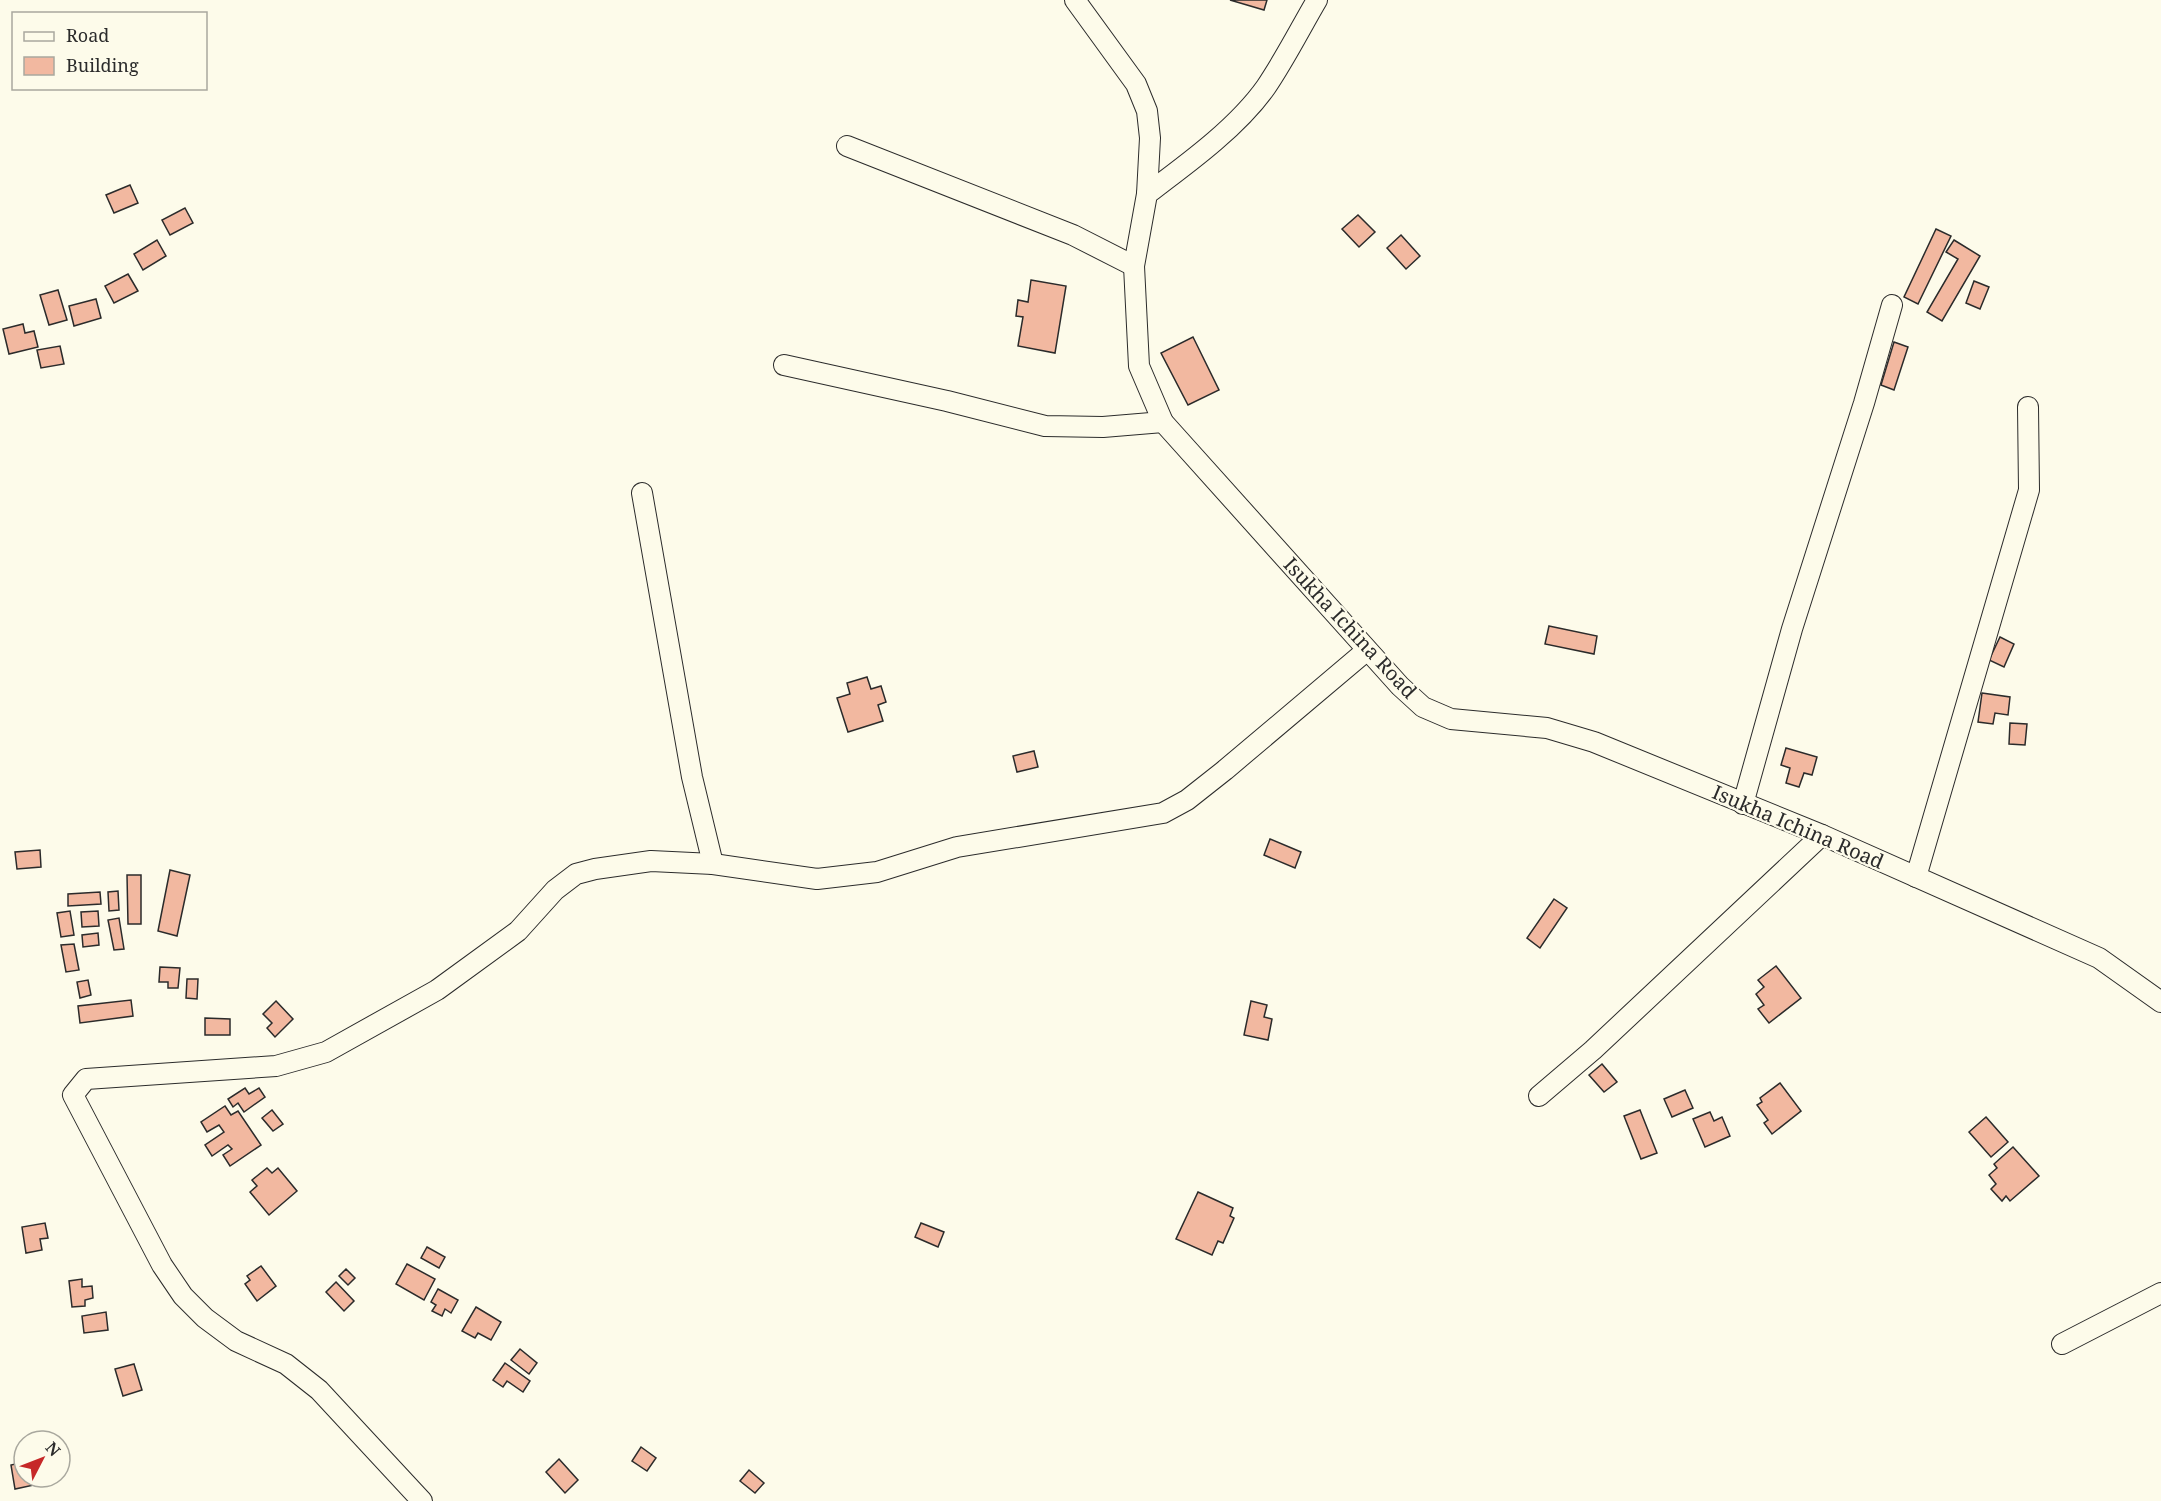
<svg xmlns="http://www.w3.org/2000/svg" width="2161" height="1501" font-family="'Noto Serif',serif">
  <rect width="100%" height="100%" fill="#fdfbea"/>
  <g fill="#f2b8a0" stroke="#2b2b2b" stroke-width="1.5">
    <path d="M1230,0H1267L1264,10Z"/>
    <path d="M130,185L138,203L114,213L106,195Z"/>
    <path d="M185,208L193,223L170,235L162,220Z"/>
    <path d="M1358,215L1375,232L1359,247L1342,229Z"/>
    <path d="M1936,229L1951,236L1918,304L1904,297Z"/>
    <path d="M1401,235L1420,256L1406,269L1387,248Z"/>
    <path d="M157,240L166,256L143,270L134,254Z"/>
    <path d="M1954,240L1980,256L1942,321L1927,312L1958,259L1946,252Z"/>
    <path d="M128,274L138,291L114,303L105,286Z"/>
    <path d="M1031,280L1066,286L1055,353L1018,346L1023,317L1016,316L1018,300L1028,302Z"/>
    <path d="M1974,281L1989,287L1980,309L1966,303Z"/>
    <path d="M58,290L67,320L49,325L40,295Z"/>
    <path d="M96,299L101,318L74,326L69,306Z"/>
    <path d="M23,324L25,333L34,331L38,347L9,354L3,329Z"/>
    <path d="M1193,337L1219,390L1188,405L1161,353Z"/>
    <path d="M1894,342L1908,347L1894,390L1881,385Z"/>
    <path d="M60,346L64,364L41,368L37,350Z"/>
    <path d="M1549,626L1597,636L1594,654L1545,644Z"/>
    <path d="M2000,637L2014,644L2004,667L1989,660Z"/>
    <path d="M867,677L871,689L881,686L886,702L878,705L883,721L848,732L837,698L850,694L847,683Z"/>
    <path d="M1982,693L2010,697L2008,715L1995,713L1993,724L1978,722Z"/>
    <path d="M2010,723L2027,724L2025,745L2009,744Z"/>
    <path d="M1786,748L1817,757L1812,775L1804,773L1799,787L1786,783L1790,768L1781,765Z"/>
    <path d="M1034,751L1038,767L1017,772L1013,756Z"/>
    <path d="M1270,839L1301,852L1295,868L1264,855Z"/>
    <path d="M40,850L41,867L17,869L15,852Z"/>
    <path d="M170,870L190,875L177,936L158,931Z"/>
    <path d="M127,875H141V924H128Z"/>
    <path d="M118,891L119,910L109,911L108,892Z"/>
    <path d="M100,892L101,904L68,906V894Z"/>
    <path d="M1554,899L1567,908L1540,948L1527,938Z"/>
    <path d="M70,911L74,935L61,937L57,913Z"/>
    <path d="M98,911L99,926L82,927L81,912Z"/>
    <path d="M119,918L124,949L114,950L108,920Z"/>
    <path d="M98,933L99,945L83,947L82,935Z"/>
    <path d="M74,944L79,970L66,972L61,945Z"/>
    <path d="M1776,966L1801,998L1769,1023L1758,1009L1764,1005L1756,994L1764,987L1758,980Z"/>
    <path d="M160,967L180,968L178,988H168V982H159Z"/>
    <path d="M187,979H198L197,999L186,998Z"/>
    <path d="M88,980L91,995L80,998L77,982Z"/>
    <path d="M131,1000L133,1016L80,1023L78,1006Z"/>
    <path d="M276,1001L293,1019L275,1037L267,1028L272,1023L263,1014Z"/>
    <path d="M1251,1001L1267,1005L1264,1017L1272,1019L1268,1040L1244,1035Z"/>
    <path d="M205,1018L230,1019V1035H205Z"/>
    <path d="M1602,1064L1617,1082L1604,1092L1589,1075Z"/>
    <path d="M1780,1083L1801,1111L1772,1134L1764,1123L1768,1120L1757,1105L1762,1102L1760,1098Z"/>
    <path d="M245,1088L249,1094L259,1088L265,1097L244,1112L238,1103L233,1107L228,1099Z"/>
    <path d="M1685,1090L1693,1108L1672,1117L1664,1099Z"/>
    <path d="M225,1106L231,1115L238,1111L261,1145L230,1166L223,1155L232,1149L228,1145L212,1156L205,1145L224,1132L219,1125L207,1132L201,1122Z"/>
    <path d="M272,1110L283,1124L273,1131L262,1118Z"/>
    <path d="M1640,1110L1657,1153L1641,1159L1624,1116Z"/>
    <path d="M1710,1112L1714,1121L1722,1117L1730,1136L1705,1147L1693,1119Z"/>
    <path d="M1986,1117L2008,1142L1991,1157L1969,1132Z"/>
    <path d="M2013,1147L2039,1176L2010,1201L2006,1196L2002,1201L1991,1189L1996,1184L1989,1175L1997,1168L1994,1164Z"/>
    <path d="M267,1168L272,1173L278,1168L297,1191L269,1215L250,1192L257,1186L252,1180Z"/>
    <path d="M1198,1192L1233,1208L1230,1216L1234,1218L1223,1243L1218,1241L1212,1255L1176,1239Z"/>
    <path d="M45,1223L48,1238L40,1239L42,1250L26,1253L22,1227Z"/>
    <path d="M921,1223L944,1232L938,1247L915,1237Z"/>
    <path d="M427,1247L445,1257L439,1268L421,1258Z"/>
    <path d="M407,1264L435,1279L424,1300L396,1284Z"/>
    <path d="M261,1266L276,1286L257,1301L245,1284L250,1280L247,1276Z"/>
    <path d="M346,1269L355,1278L348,1285L339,1276Z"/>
    <path d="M82,1279V1287L92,1286L93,1298L85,1300V1306L72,1307L69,1281Z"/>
    <path d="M336,1282L354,1301L344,1311L326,1292Z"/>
    <path d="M438,1289L458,1300L451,1313L445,1309L442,1316L432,1311L436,1305L431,1302Z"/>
    <path d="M476,1307L501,1322L491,1340L478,1333L475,1338L462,1331Z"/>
    <path d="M106,1312L108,1330L84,1333L82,1316Z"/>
    <path d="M520,1349L537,1363L529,1374L511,1360Z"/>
    <path d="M505,1363L530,1381L523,1392L507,1381L503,1387L493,1380Z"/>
    <path d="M134,1364L142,1390L123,1396L115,1369Z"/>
    <path d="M641,1447L656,1458L647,1471L632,1461Z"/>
    <path d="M559,1459L578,1480L565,1493L546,1472Z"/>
    <path d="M24,1462V1477H33L34,1485L15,1489L11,1465Z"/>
    <path d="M749,1470L764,1483L755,1493L740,1481Z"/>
  </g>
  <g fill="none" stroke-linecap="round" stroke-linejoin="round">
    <g stroke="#2b2b2b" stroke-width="22">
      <g id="minor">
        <path d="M1075,0L1136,84L1147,111L1150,138L1147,194L1134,266L1139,366L1163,422L1400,686L1423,707L1451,719L1547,728L1594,742L1822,835L2099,958L2161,1002"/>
        <path d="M847,146L1073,235L1134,266"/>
        <path d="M1147,194C1187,164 1237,128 1266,87C1285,59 1300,29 1317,0"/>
        <path d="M784,365L947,401L1045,426L1103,427L1163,422"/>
        <path d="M642,493L692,777L713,864"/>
        <path d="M1743,804L1792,629L1864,403L1892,305"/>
        <path d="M1916,877L2029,490L2028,407"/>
        <path d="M1539,1096L1593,1050L1822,835"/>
        <path d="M2062,1344L2161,1293"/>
        <path d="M422,1501L319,1390L286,1364L236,1341L205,1318L183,1296L162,1265L73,1095L86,1079L276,1066L326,1052L437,990L518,931L555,890L576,874L595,869L651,861L713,864L817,879L877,872L957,847L1163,813L1187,800L1225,770L1366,651"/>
      </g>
    </g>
    <use href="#minor" stroke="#fdfbea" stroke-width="20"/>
  </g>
  <g text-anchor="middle" stroke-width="4.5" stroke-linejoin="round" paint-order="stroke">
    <g font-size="20" fill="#2b2b2b" stroke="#fdfbea">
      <text transform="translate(1350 628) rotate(47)" y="7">Isukha Ichina Road</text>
      <text transform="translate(1798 827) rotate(23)" y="7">Isukha Ichina Road</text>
    </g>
  </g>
  <rect x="12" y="12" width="195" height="78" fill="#fdfbea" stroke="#a9a89e" stroke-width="1.5"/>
  <rect x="24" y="32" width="30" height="9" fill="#fdfbea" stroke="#a9a89e" stroke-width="1.5"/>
  <text x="66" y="42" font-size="18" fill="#2b2b2b">Road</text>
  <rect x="24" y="57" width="30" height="18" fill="#f2b8a0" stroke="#a9a89e" stroke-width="1.5"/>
  <text x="66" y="72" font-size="18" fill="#2b2b2b">Building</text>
  <g transform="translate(42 1459) rotate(48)"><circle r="28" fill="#fdfbea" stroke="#a9a89e" stroke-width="1.5"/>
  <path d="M0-4.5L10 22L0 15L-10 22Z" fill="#c62828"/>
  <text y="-9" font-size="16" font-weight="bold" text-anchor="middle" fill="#2b2b2b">N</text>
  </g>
</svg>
